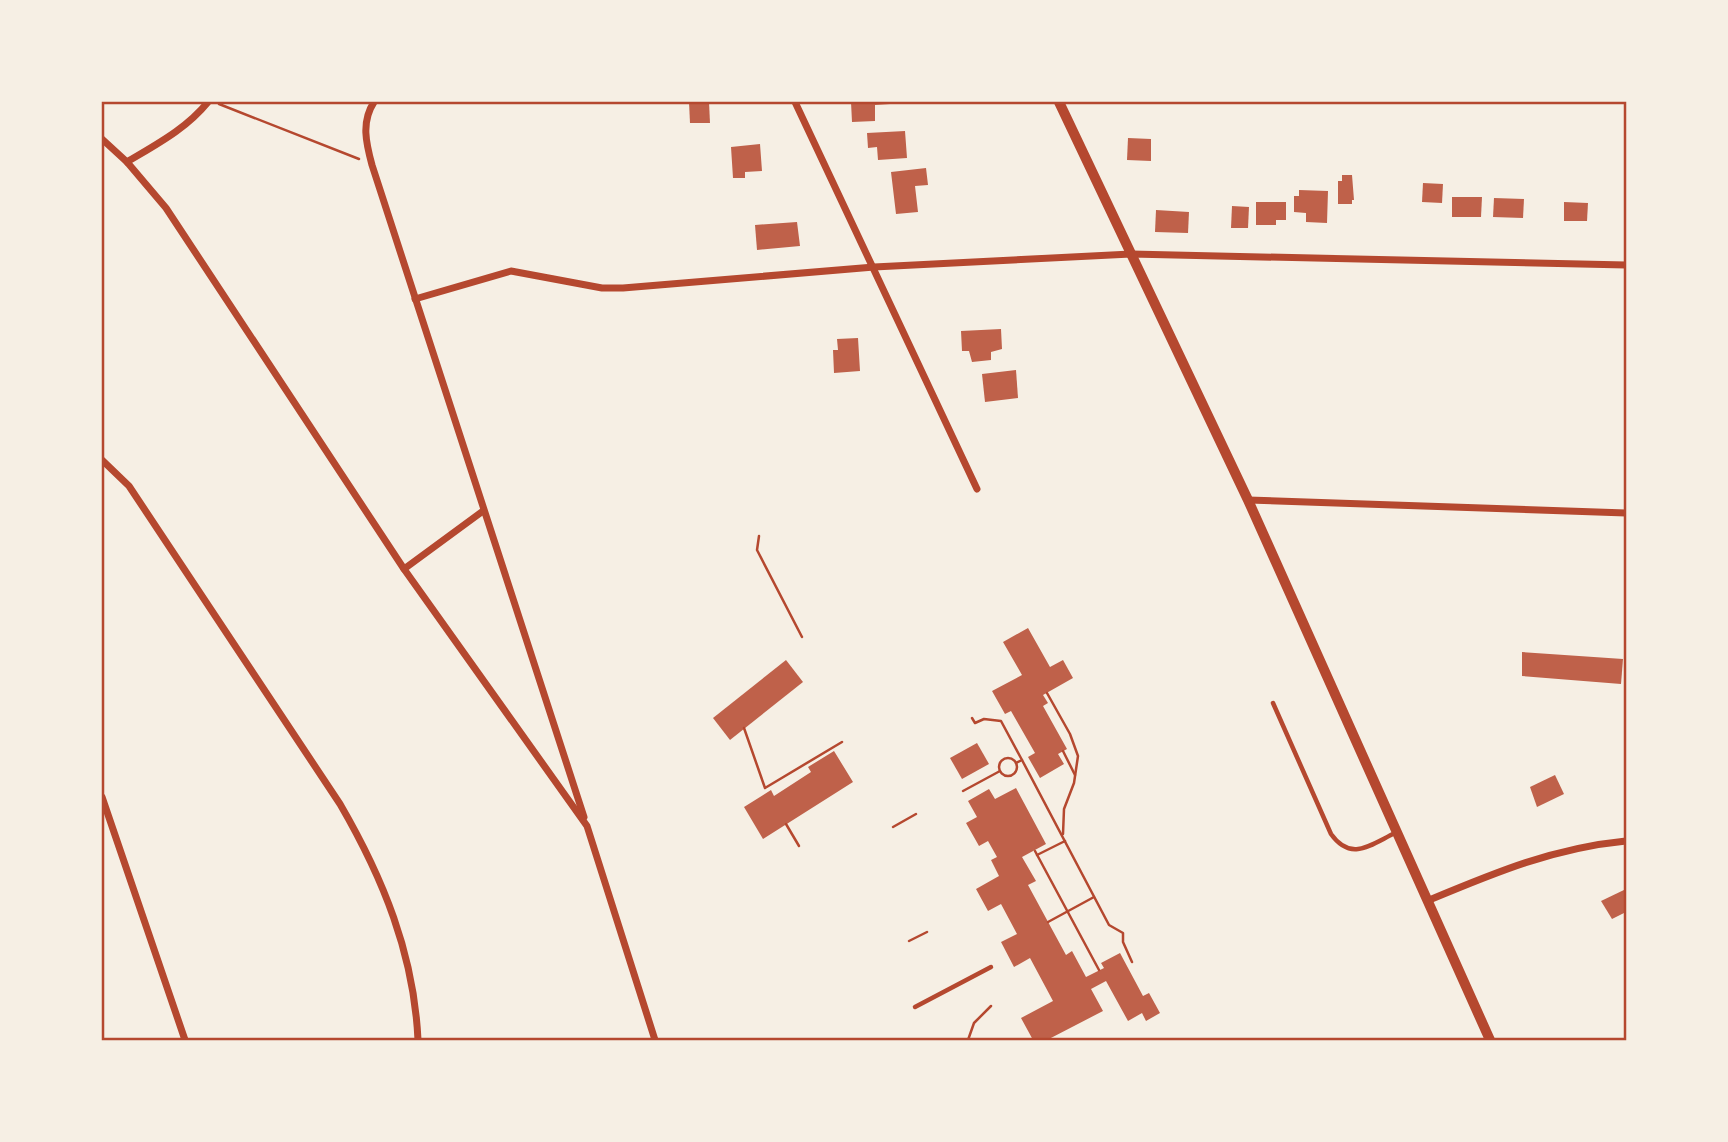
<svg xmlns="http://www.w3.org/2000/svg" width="1728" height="1142" font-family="Inter,sans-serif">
  <rect width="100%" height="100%" fill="#f6efe4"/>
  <g fill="#bf614a">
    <path d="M689,102H709L710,123H690Z"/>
    <path d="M851,102H890V104L875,105V121L852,122Z"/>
    <path d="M905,131L907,158L878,160L877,147L868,148L867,133Z"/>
    <path d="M1128,138L1151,139V161L1127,160Z"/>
    <path d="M760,144L762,171L745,172V178H733L731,147Z"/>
    <path d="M926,168L928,185L915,186L918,212L896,214L891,172Z"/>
    <path d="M1342,175H1352L1354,200H1352V204H1338V181H1342Z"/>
    <path d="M1423,183L1443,184L1442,203L1422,202Z"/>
    <path d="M1299,190L1328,191L1327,223L1306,222V213L1294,212V196H1299Z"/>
    <path d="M1452,197H1482L1481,217H1452Z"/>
    <path d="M1494,198L1524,199L1523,218L1493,217Z"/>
    <path d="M1256,202H1286V220H1276V225H1256Z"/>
    <path d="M1564,202L1588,203L1587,221H1564Z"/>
    <path d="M1232,206L1249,207L1248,228H1231Z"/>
    <path d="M1156,210L1189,212L1188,233L1155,232Z"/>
    <path d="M797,222L800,246L757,250L755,225Z"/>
    <path d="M1001,329L1002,349L991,352V360L972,362L969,351H962L961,331Z"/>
    <path d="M858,338L860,371L834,373L833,350H838L837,339Z"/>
    <path d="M1016,370L1018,398L985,402L982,374Z"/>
    <path d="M1028,628L1050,667L1063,660L1073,678L1043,695L1048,703L1043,706L1067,749L1058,754L1064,764L1040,778L1028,757L1035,753L1011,711L1005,714L992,691L1022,675L1003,642Z"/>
    <path d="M1522,652L1623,659L1621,684L1522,676Z"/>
    <path d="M786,660L803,682L730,740L713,718Z"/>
    <path d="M977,743L989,764L962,779L950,758Z"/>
    <path d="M834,751L853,782L763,839L744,807L771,790L774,796L811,772L808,767Z"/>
    <path d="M1555,775L1564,794L1537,807L1530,787Z"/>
    <path d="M1016,788L1046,844L1022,857L1036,881L1028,885L1066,955L1072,951L1086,977L1104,968L1101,963L1120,953L1143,996L1149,993L1160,1013L1146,1021L1142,1013L1128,1021L1106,981L1091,989L1103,1011L1047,1040H1033L1021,1018L1053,1001L1030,958L1014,967L1001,942L1017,934L1001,904L988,911L976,889L999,876L991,860L997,857L988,841L979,846L966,823L977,817L968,801L989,789L995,799Z"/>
    <path d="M1626,889V912L1612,919L1601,901Z"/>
  </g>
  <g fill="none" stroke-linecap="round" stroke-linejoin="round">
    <g stroke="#b5482f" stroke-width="2.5">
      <path d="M219,104L359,159"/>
      <path d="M759,536L757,550L802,637"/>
      <path d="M1047,693L1070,734L1078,756L1074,783L1064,809L1063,834"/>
      <path d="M972,718L975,723L984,719L1001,721L1022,760L1016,763"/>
      <path d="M744,728L765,788L842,742"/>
      <path d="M1063,751L1075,775"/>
      <circle cx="1008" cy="767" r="9"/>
      <path d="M1022,760L1109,925L1123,933V942L1132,962"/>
      <path d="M963,791L1000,771"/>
      <path d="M786,824L799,846"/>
      <path d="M893,827L916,814"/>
      <path d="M1035,851L1099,970"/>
      <path d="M1037,855L1065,841"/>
      <path d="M1048,922L1094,897"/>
      <path d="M909,941L927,932"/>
      <path d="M968,1040L974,1023L991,1006"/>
    </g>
    <g stroke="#b5482f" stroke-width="4.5">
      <path d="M1273,703L1331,834C1351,862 1370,845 1395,833"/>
      <path d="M915,1007L991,967"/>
    </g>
    <g stroke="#b5482f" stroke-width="7">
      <path d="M374,102C361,122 366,143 372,165L584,817"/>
      <path d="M795,102L977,489"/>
      <path d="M102,139L127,162L166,208L404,569L587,826L655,1040"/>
      <path d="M127,162C157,144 186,129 208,102"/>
      <path d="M415,299L511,271L602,288H623L874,267L1131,254L1626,265"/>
      <path d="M102,460L129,486L340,804C383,878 414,954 418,1040"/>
      <path d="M1248,500L1626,513"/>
      <path d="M404,569L483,511"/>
      <path d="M102,797L185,1040"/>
      <path d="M1427,901C1494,873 1553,848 1626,841"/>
    </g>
    <path stroke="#b5482f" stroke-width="10" d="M1059,102L1248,500L1490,1040"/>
  </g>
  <rect width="1728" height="1142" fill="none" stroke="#f6efe4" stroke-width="206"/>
  <rect x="103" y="103" width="1522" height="936" fill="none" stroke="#b5482f" stroke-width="2.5"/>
</svg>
